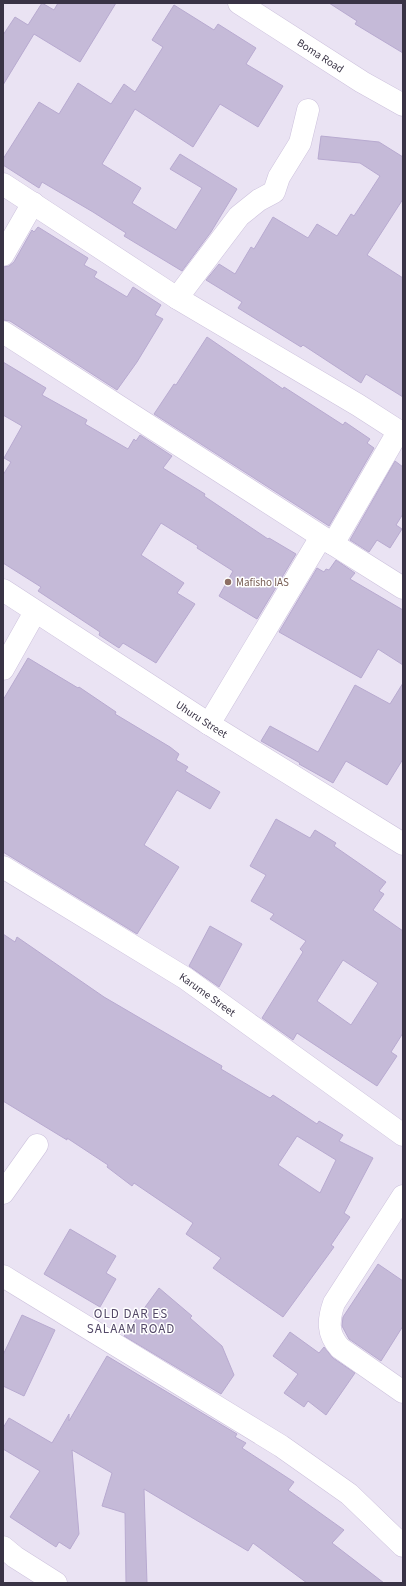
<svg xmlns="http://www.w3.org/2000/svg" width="406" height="1586" font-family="'Source Sans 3',sans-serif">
  <rect width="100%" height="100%" fill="#eae3f3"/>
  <g fill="#c5bad8" stroke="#b8aad0" fill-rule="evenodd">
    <path d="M42,3L54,10L58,3H116L80,62L34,34L3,85V35L15,17L28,25Z"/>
    <path d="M329,3H403V53L355,24L357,21Z"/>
    <path d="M174,5L214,30L218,24L256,48L246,64L283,86L258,127L220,104L193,147L135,109L102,164L141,188L132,203L176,230L202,188L170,169L180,154L237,189L211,232L182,271L124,236L126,233L93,212L42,182L39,188L3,165V159L39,102L59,114L78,83L111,104L124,84L135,92L163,47L152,40Z"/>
    <path d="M321,136L379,142L403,157V199L367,255L403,278V397L366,374L361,383L303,345L301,347L238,308L242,302L206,280L219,264L235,274L251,247L254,249L273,217L308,238L317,224L337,236L351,214L354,216L380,176L360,163L318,159Z"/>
    <path d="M38,227L88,258L84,265L97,272L94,277L127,297L133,287L161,305L155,315L163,319L137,362L117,390L10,321L3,320V267L9,266L14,262L32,230L34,232Z"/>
    <path d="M207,337L283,389L284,387L343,425L345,422L370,439L367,443L374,448L329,526L154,414L174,384L176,385Z"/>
    <path d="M3,362L46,388L42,395L87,420L85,424L128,449L134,439L136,441L140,435L172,456L163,468L205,494L204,496L268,539L269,538L296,554L257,619L219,596L233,571L197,548L198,546L161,523L141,555L184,583L177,593L195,604L156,663L123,643L119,648L99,635L100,632L38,591L41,587L3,563V475L11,462L4,458L22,426L3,415Z"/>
    <path d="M395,461L403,467V514L396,525L402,529L390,548L377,540L369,552L350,540Z"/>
    <path d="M336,560L355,573L350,579L403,610V665L378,649L361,678L279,632L317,568L324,572L326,569L329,570Z"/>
    <path d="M28,658L78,688L79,687L116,712L115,714L170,747L179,754L176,760L188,767L185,771L220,792L210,809L177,790L144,845L179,867L137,934L3,852V700Z"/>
    <path d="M403,683V759L387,785L346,761L333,783L299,764L300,763L261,741L270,726L318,752L355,685L390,704Z"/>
    <path d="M276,819L310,838L315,830L336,843L334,846L386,882L379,891L384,894L373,910L403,931V1033L391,1052L397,1056L377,1086L297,1033L293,1040L262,1018L303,952L300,949L306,941L270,919L274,914L251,901L266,875L250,866ZM343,960L378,983L351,1025L317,1001Z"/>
    <path d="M210,926L242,944L219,987L189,966Z"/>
    <path d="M3,934L15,942L17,937L104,997L222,1066L221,1069L270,1098L273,1095L317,1124L319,1121L343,1135L339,1141L373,1158L344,1213L350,1217L331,1245L334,1247L283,1317L213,1268L221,1258L186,1234L193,1223L134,1183L132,1186L107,1167L108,1165L67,1138V1140L3,1101ZM297,1136L336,1160L320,1193L278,1165Z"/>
    <path d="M70,1229L116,1256L106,1273L116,1279L100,1307L44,1274Z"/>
    <path d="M378,1264L403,1281V1326L381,1361L349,1339L342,1326L343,1317Z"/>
    <path d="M159,1288L192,1316L190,1318L222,1346L234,1375L221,1394L124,1336Z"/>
    <path d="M22,1315L55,1330L24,1396L3,1386V1355Z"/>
    <path d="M290,1332L319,1353L324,1347L333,1358L355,1373L326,1415L308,1401L304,1407L284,1393L298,1374L273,1356Z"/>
    <path d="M107,1356L237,1434L235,1437L246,1443L242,1448L294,1482L288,1490L344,1530L332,1543L384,1583H307L253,1543L248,1551L144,1489L147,1583H126L125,1513L102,1506L112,1473L72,1450L79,1534L70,1549L59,1542L56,1547L10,1517L40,1471L3,1449V1428L9,1418L52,1443L69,1414V1421Z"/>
  </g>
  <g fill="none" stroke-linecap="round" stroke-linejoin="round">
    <g stroke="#cdc2dd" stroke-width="23">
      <g id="minor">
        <path id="s1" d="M239,3L362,82L403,105"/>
        <path d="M3,184L177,298L358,405L403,434"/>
        <path d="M3,255L33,203"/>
        <path d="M177,298L239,216L259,200L274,192L279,177L300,143L308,110"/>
        <path d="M3,332L333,544L403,588"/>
        <path id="s2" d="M3,590L209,724L403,844"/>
        <path d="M3,669L35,612"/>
        <path d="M209,724L321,537L333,544L398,432"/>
        <path id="s3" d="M3,867L185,978L403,1135"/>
        <path d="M3,1193L37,1145"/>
        <path d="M403,1196L334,1303C328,1320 327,1334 340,1348L403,1392"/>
        <path d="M3,1276L281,1446L349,1494L403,1546"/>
        <path d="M3,1547L15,1557L56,1583"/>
      </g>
    </g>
    <use href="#minor" stroke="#fff" stroke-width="22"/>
  </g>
  <circle fill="#8d6e63" stroke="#fff" stroke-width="1.5" cx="228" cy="582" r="4"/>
  <g text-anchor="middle" stroke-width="3" stroke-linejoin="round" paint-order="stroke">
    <g font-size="11" fill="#393345" stroke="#fff">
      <text dy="4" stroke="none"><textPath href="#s1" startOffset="97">Boma Road</textPath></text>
      <text dy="4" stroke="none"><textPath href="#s2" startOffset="237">Uhuru Street</textPath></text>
      <text dy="4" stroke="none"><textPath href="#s3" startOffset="241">Karume Street</textPath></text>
    </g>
    <g font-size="11" fill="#785e54" stroke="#fff" text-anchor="start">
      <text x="236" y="586">Mafisho IAS</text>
    </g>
    <g font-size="13" letter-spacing="1" fill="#544968" stroke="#fff">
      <text x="131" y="1318">OLD DAR ES<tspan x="131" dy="15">SALAAM ROAD</tspan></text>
    </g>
  </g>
  <rect width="406" height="1586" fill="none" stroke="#393345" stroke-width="8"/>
</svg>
